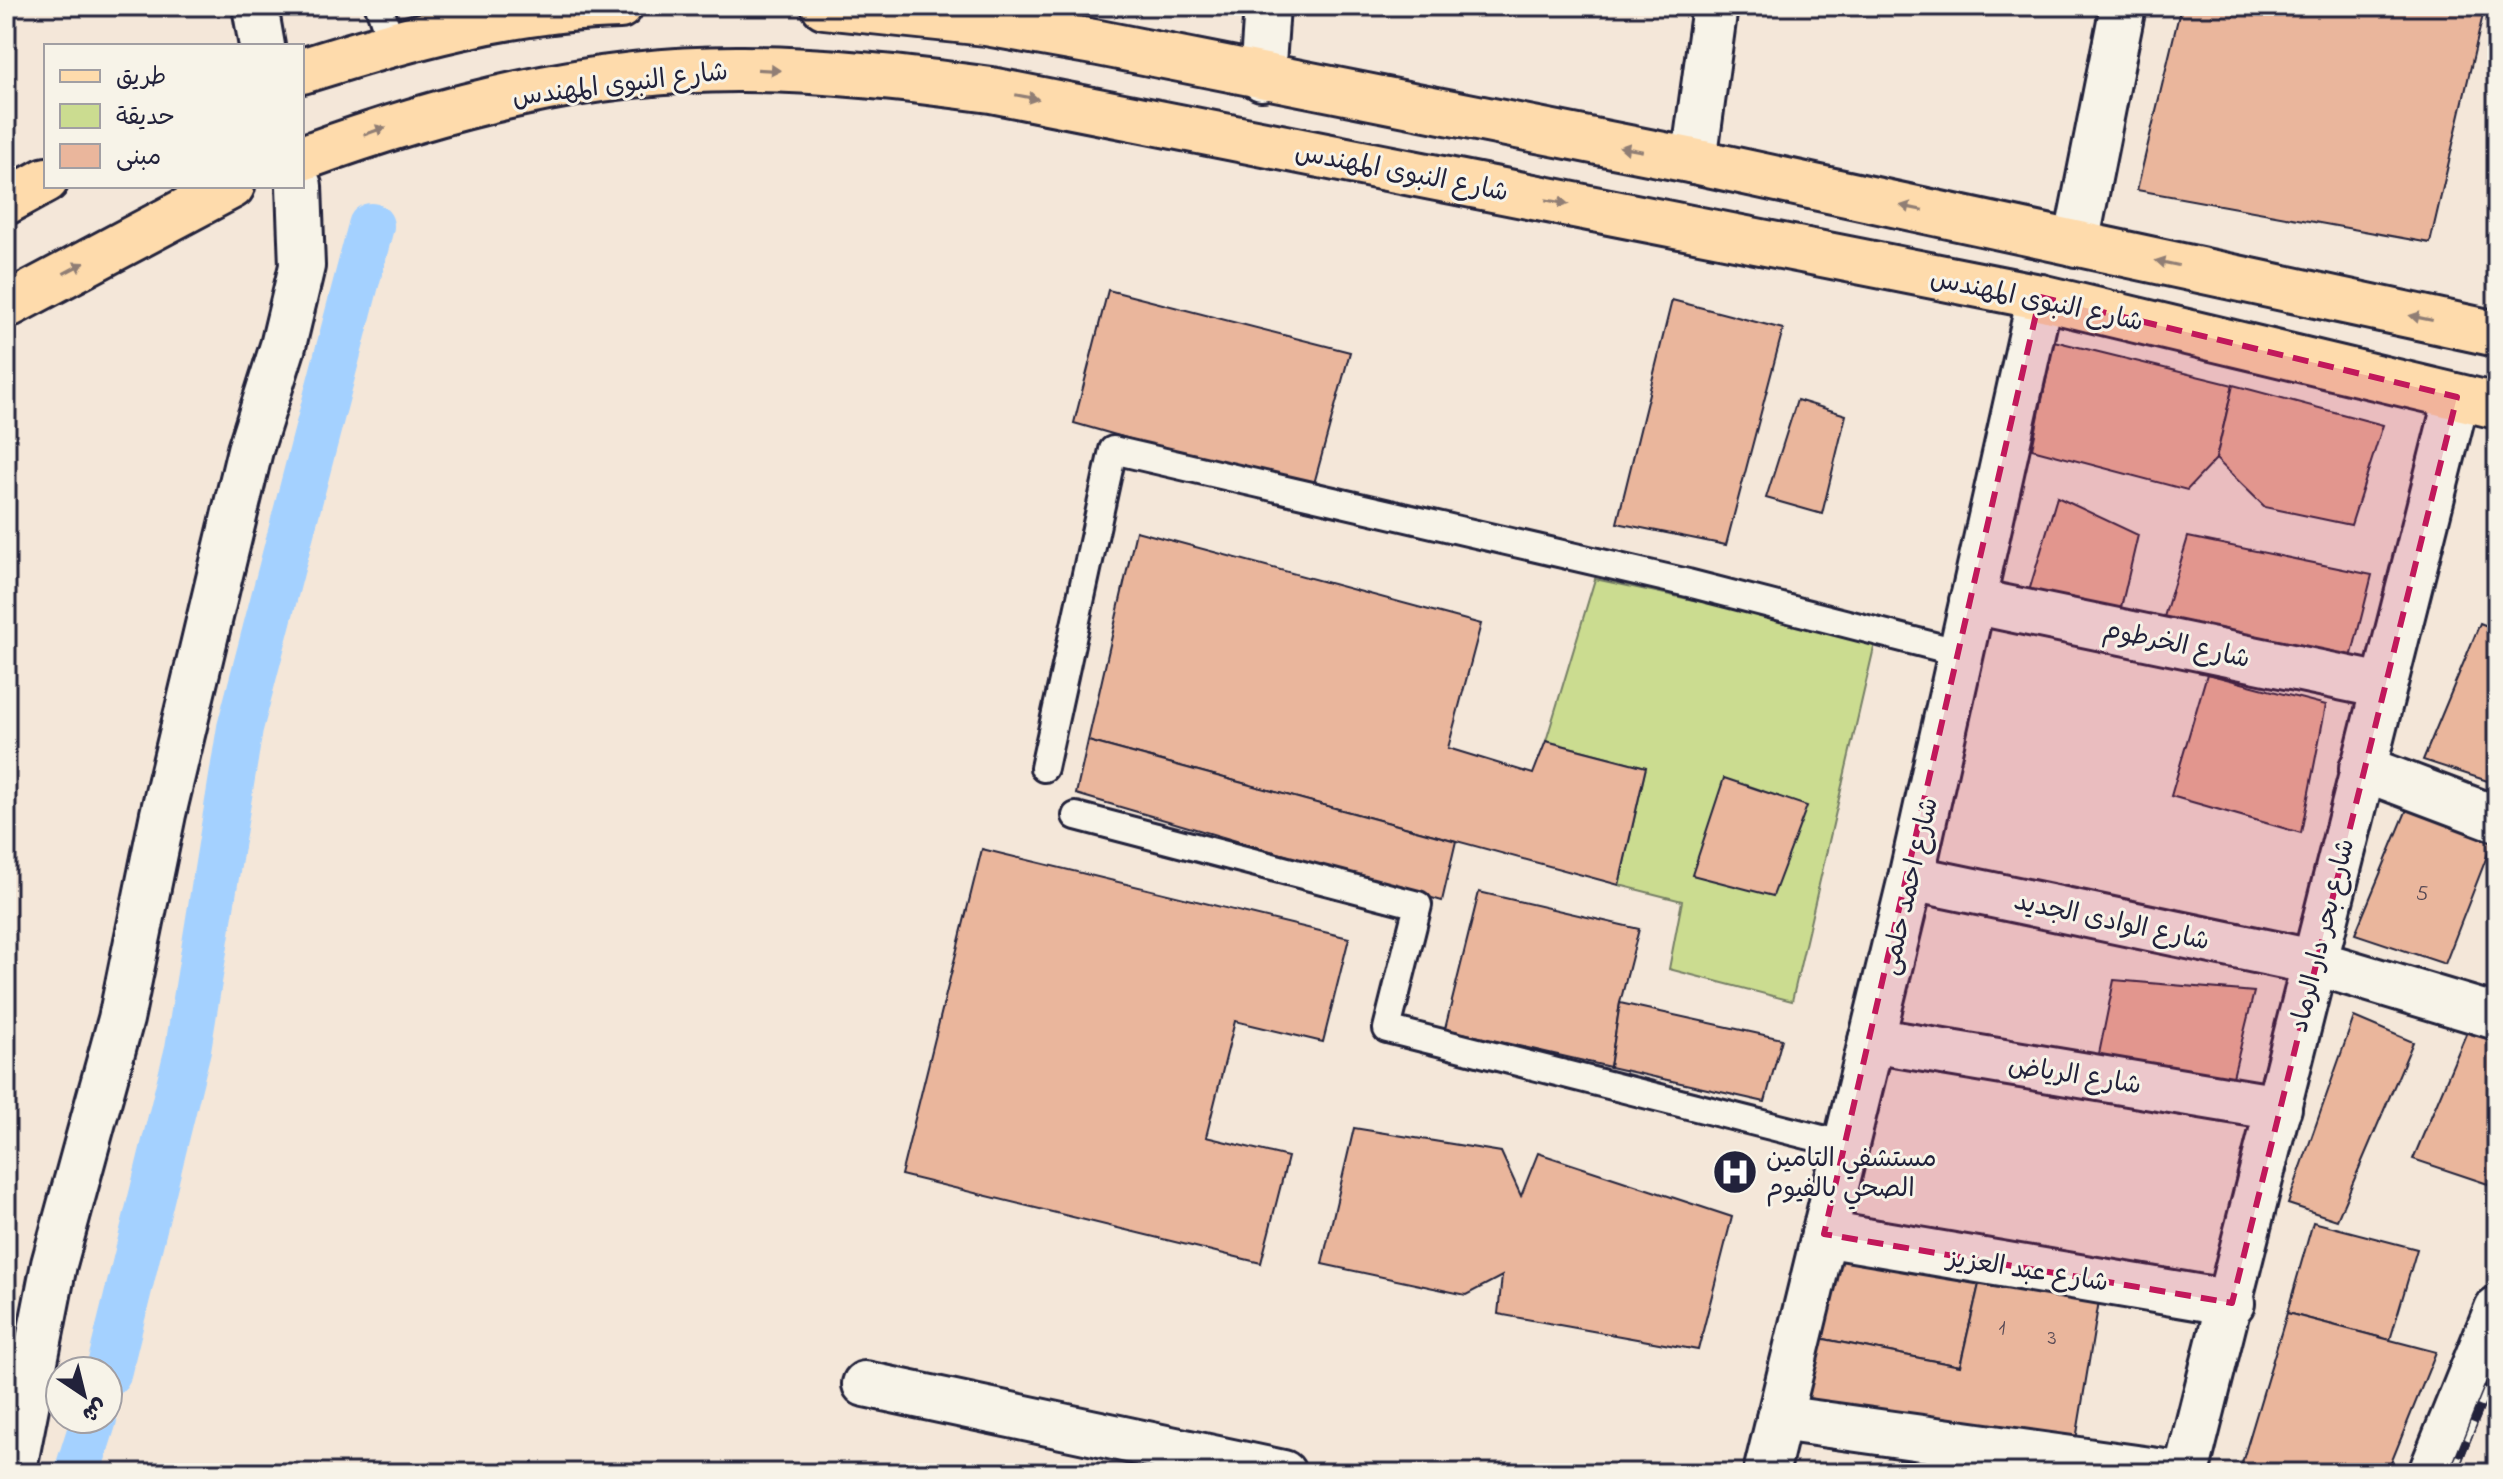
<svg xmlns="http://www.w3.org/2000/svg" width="2503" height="1479" font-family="'Indie Flower','Playpen Sans Arabic',sans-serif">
  <rect width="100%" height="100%" fill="#f4e7d9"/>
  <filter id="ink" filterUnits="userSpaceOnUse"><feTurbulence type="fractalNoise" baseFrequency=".0125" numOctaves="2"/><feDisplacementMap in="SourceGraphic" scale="16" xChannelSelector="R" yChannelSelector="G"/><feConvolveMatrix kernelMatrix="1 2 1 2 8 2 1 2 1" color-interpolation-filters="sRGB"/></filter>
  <g filter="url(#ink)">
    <path fill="#cbdc90" stroke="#767f66" stroke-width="2" d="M1595,579L1876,639L1792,1001L1669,969L1682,901L1619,885L1646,767L1546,741Z"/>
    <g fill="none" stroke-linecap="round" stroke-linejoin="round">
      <g stroke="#a4d1ff" stroke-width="46">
        <path d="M108,1374L188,1049L240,728L371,226"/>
        <path d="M77,1473L94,1419"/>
      </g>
    </g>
    <g fill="#eab69c" stroke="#22223b" stroke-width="2">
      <path d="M2181,6H2485L2430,243L2137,190Z"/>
      <path d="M1108,290L1350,352L1312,491L1074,423Z"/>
      <path d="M1672,300L1783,329L1726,545L1617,523Z"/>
      <path d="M2054,341L2233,385L2216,459L2187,490L2032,449Z"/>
      <path d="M2233,385L2383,425L2351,525L2265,507L2216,459Z"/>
      <path d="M1797,400L1846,415L1822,514L1766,498Z"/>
      <path d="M2057,497L2138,535L2120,612L2027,598Z"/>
      <path d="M1136,531L1481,624L1448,748L1533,774L1546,741L1646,767L1619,885L1088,741Z"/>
      <path d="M2188,537L2372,575L2349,666L2164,617Z"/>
      <path d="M2497,568V588L2490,586Z"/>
      <path d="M2480,623L2497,630V784L2423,760Z"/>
      <path d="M2207,674L2326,705L2301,833L2171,796Z"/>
      <path d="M1088,741L1456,841L1442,901L1076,794Z"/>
      <path d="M1724,778L1807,806L1773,896L1692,875Z"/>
      <path d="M2412,797L2496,833L2445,964L2355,934Z"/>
      <path d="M982,849L1349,938L1323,1042L1235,1021L1206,1137L1288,1157L1261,1263L901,1175Z"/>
      <path d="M1479,892L1639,929L1620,1003L1610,1067L1445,1029Z"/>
      <path d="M2497,972V995L2489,993Z"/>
      <path d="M2114,980L2254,992L2231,1085L2099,1054Z"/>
      <path d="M1620,1003L1782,1039L1765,1102L1610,1067Z"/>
      <path d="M2354,1017L2413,1042L2337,1220L2288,1204Z"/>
      <path d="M2471,1022L2497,1033V1187L2413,1159Z"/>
      <path d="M1354,1128L1501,1152L1521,1196L1538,1153L1732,1217L1698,1350L1498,1314L1502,1276L1466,1295L1322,1264Z"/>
      <path d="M2313,1222L2417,1249L2390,1340L2287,1313Z"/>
      <path d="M1843,1244L1980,1280L1960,1366L1819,1338Z"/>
      <path d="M1980,1280L2099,1301L2074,1452L1802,1403L1819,1338L1960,1366Z"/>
      <path d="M2287,1313L2436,1352L2387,1473H2239Z"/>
    </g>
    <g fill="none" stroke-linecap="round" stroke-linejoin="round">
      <g stroke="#22223b" stroke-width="32">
        <g id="lane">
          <path d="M379,6L392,45"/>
          <path d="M1044,768L1113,450L1688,583L1961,653"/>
          <path d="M1076,816L1418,905L1387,1029L1846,1145"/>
        </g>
      </g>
      <g stroke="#22223b" stroke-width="50">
        <g id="street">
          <path d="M255,6L262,46"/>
          <path d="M1262,78L1267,6"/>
          <path d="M1694,161L1715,6"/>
          <path d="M1972,601L2383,686"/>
          <path d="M2362,768L2497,819"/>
          <path d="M1911,878L2313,962L2497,1017"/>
          <path d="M1871,1040L2279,1108"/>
          <path d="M1824,1234L2232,1303"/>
          <path d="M865,1384L1283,1473"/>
          <path d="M1779,1418L2172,1473"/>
          <path d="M13,1473L54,1264L121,1019L163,814L219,579L250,450L283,346L302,266L299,186"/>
          <path d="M2186,1473L2457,397"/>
          <path d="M2431,1473L2497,1309"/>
        </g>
      </g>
      <g stroke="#22223b" stroke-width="50">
        <g id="secondary">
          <path d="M2076,244L2123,6"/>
          <path d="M1766,1473L1911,878L2040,297"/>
        </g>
      </g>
      <g stroke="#22223b" stroke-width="50">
        <g id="primary">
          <path d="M824,6L986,23L1099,43L1694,161L2497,334"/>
          <path d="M302,71C403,39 513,8 620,6"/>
          <path d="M302,158C442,107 592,68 742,69C825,69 908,79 991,90L2040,297L2497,406"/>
          <path d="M6,202L46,180"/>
          <path d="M6,306L232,186"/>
        </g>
      </g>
      <use href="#lane" stroke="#f7f3e8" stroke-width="26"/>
      <use href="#street" stroke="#f7f3e8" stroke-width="44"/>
      <use href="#secondary" stroke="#f7f3e8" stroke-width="44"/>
      <use href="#primary" stroke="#fedbac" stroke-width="44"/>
      <g stroke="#22223b" stroke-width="9">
        <path id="rail" d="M2453,1473L2497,1365"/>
      </g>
      <use href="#rail" stroke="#f7f3e8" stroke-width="6" stroke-dasharray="18" stroke-linecap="butt"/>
    </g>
    <defs><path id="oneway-solid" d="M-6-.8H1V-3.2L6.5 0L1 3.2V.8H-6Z" transform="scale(2)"/></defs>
    <g fill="#907e74">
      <use href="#oneway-solid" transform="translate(769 70) rotate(3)"/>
      <use href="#oneway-solid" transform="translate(1027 97) rotate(11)"/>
      <use href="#oneway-solid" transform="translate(375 131) rotate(-19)"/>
      <use href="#oneway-solid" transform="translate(1631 149) rotate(-169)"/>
      <use href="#oneway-solid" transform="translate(1557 202) rotate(11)"/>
      <use href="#oneway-solid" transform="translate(1912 208) rotate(-168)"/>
      <use href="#oneway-solid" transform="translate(2167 263) rotate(-168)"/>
      <use href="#oneway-solid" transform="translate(74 268) rotate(-28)"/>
      <use href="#oneway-solid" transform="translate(2421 318) rotate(-168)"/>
    </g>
  </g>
  <path fill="#c2185b" fill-opacity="0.2" stroke="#c2185b" stroke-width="6" stroke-dasharray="16 10" stroke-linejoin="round" d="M2040,297L2457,397L2232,1303L1824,1234Z"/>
  <defs>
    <g id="hospital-disc" transform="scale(2.3)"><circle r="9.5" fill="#22223b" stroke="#f7f3e8"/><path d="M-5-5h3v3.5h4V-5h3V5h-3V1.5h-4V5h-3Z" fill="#fff"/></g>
  </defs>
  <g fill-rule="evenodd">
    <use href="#hospital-disc" x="1735" y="1172"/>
  </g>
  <g text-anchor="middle" stroke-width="6" stroke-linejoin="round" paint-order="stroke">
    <g font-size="22" fill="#544753">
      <text x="2422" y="900">5</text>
      <text x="2002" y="1334">1</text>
      <text x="2052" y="1344">3</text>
    </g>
    <g font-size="26" fill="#22223b" stroke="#f7f3e8">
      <text transform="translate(620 83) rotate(-7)" y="9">شارع النبوى المهندس</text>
      <text transform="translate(1402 171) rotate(11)" y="9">شارع النبوى المهندس</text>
      <text transform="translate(2037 299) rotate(12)" y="9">شارع النبوى المهندس</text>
      <text transform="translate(2177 643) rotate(12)" y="9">شارع الخرطوم</text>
      <text transform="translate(1908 886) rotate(-77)" y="9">شارع احمد حلمى</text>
      <text transform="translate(2112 920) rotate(12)" y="9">شارع الوادى الجديد</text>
      <text transform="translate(2321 935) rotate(-76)" y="9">شارع بحر دار الرماد</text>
      <text transform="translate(2075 1074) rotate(9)" y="9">شارع الرياض</text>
      <text transform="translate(2028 1269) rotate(9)" y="9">شارع عبد العزيز</text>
    </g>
    <g font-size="26" fill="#22223b" stroke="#f7f3e8" text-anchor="start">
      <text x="1766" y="1166">مستشفي التامين<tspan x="1766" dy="30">الصحي بالفيوم</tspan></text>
    </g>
  </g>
  <rect width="2503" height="1479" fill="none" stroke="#f7f3e8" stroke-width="32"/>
  <rect x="16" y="16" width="2471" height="1447" fill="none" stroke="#22223b" stroke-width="3" filter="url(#ink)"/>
  <rect x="44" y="44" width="260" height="144" fill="#f7f3e8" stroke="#a29fa3" stroke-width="2"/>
  <rect x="60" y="70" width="40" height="12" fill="#fedbac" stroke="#a29fa3" stroke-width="2"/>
  <text x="116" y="84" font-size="24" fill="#22223b">طريق</text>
  <rect x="60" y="104" width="40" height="24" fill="#cbdc90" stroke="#a29fa3" stroke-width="2"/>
  <text x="116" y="124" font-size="24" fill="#22223b">حديقة</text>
  <rect x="60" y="144" width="40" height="24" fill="#eab69c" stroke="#a29fa3" stroke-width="2"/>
  <text x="116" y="164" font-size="24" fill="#22223b">مبنى</text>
  <g transform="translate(84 1395) rotate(145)"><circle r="38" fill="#f7f3e8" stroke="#a29fa3" stroke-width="2"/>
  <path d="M0-6L14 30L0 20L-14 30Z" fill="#22223b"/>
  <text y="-12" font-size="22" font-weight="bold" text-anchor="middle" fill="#22223b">ش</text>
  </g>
</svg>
